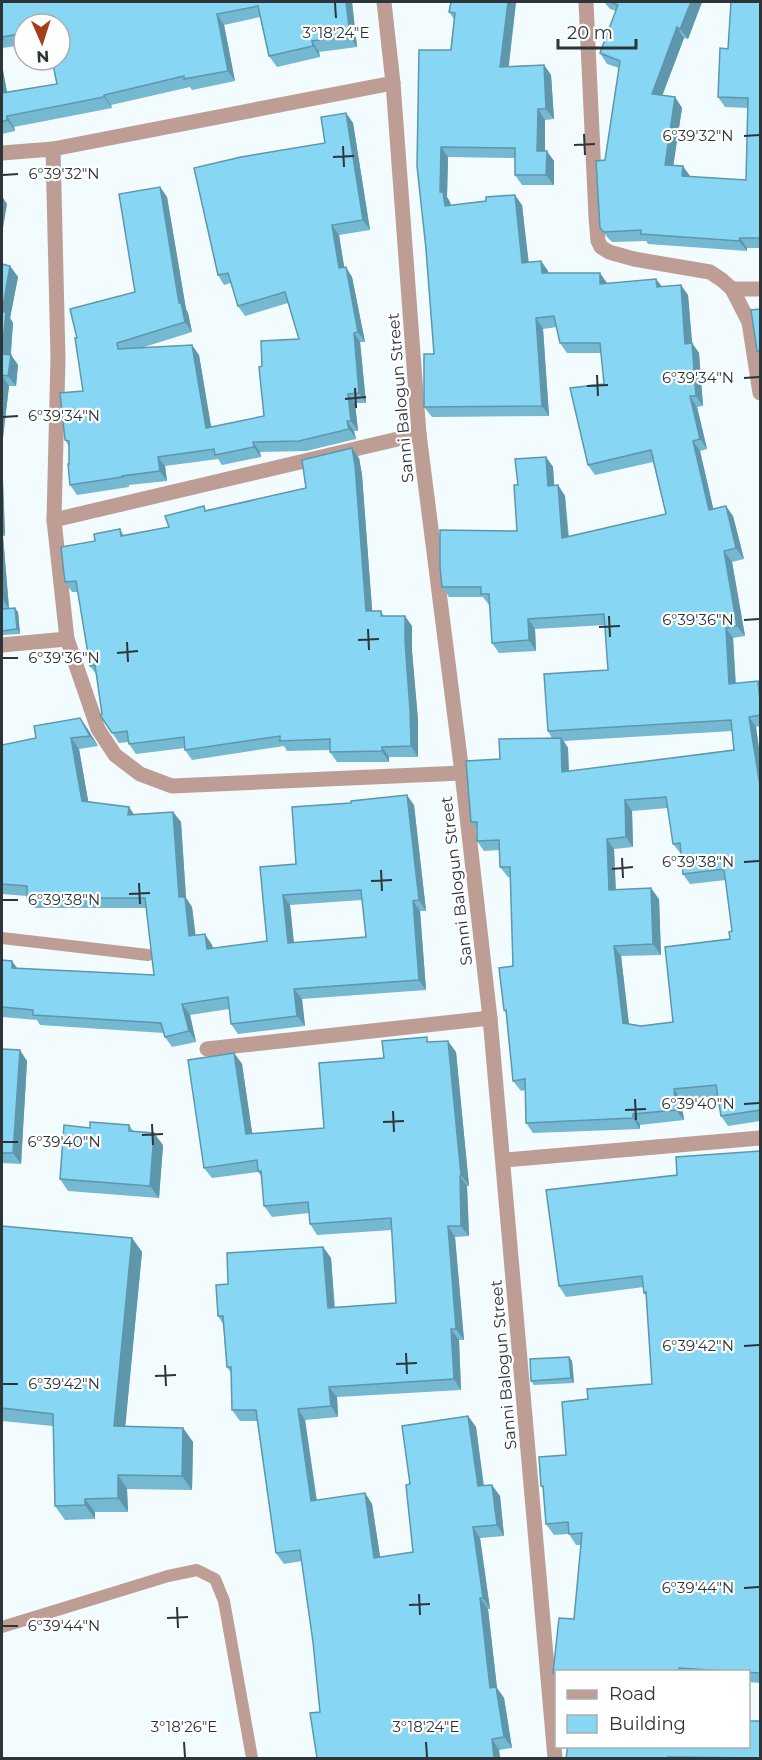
<svg xmlns="http://www.w3.org/2000/svg" width="762" height="1760" font-family="Montserrat,sans-serif">
  <rect width="100%" height="100%" fill="#f2fbfe"/>
  <g fill="none" stroke-linecap="round" stroke-linejoin="round">
    <g stroke="#be9e94" stroke-width="12">
      <path d="M2,938L148,955"/>
      <path d="M2,1627L168,1576L197,1570L215,1579L224,1601L252,1758"/>
    </g>
    <g stroke="#be9e94" stroke-width="15">
      <path d="M384,2L393,83L419,434L462,773L490,1018L555,1758"/>
      <path d="M586,2L596,217L598,241L601,247L609,252L634,259L710,272L722,280L732,289L749,322L760,393"/>
      <path d="M53,149L58,358L54,520L67,639L98,729L115,755L140,774L172,786L462,773"/>
      <path d="M2,153L53,149L393,83"/>
      <path d="M732,289H760"/>
      <path d="M54,520L419,434"/>
      <path d="M2,645L67,639"/>
      <path d="M207,1049L490,1018"/>
      <path d="M504,1160L760,1138"/>
    </g>
  </g>
  <g fill="#74b8d2" fill-rule="evenodd">
    <path d="M2,2H352L357,47L319,52L320,57L277,67L269,56L260,17L224,25L235,81L192,90L190,87L111,105L112,108L14,127L15,131L2,134V65L7,92L57,84L60,24H24V45L2,48Z"/>
    <path d="M451,2H516L509,66L544,65L551,75L554,119L545,120V151L554,161V185H522L515,175V158L448,157L447,197L450,202L451,205H522L528,262L541,261L548,271V273L607,283L661,286L688,295L692,343L699,353L703,406L697,407L707,449L700,451L713,509L733,516L744,559L732,562L745,636L733,638L736,684L758,681L760,685V726L756,727L760,756V1121L728,1126L721,1116L717,1096L681,1100L684,1120L640,1125V1129L533,1133L526,1123L525,1090L521,1091L513,1081L506,1014L504,1010L513,966L510,877H508L500,867V850L484,851L477,841V830L471,822L500,759L552,738L548,731L608,670L605,625L535,629L536,651L499,653L492,643L490,605H489L483,597H449L442,587L517,531L518,485L546,457L553,467L554,486L558,485L565,496L569,537L666,514L653,462L595,475L588,465L604,384L601,353H567L560,343L557,327L543,329L549,416L432,417L424,407L434,354L426,249L454,19L449,12ZM732,731L734,750L569,771L568,748L564,741ZM668,808L673,844L681,854L683,874L690,884L726,880L732,931L730,939L673,1022L641,1026L629,1024L621,956L661,955L659,899L616,889L614,849L633,847L632,811Z"/>
    <path d="M604,2H702L688,39L684,38L662,96L675,97L682,108L673,165L690,177L746,180L748,108L725,107L718,97L728,49L760,2V248H747V251L648,244L646,241L612,242L608,238L600,228L605,160L619,68L607,64L600,53L616,11L610,9Z"/>
    <path d="M346,113L353,123L370,230L339,235L344,267L352,277L365,342H360L366,403H355L358,431H354L356,439L306,451L260,452L261,457L222,465L218,459L165,466L167,481L129,485V487L77,495L70,485L69,446L65,440L83,391L77,338L135,292L160,187L167,197L186,309L188,313L192,332L141,348L199,355L211,427L264,416L262,366L299,339L288,303L245,316L238,306L231,283L224,285L218,275L325,143Z"/>
    <path d="M2,264L10,266L18,277L10,318L13,323L11,355L18,365L16,386H9L2,446Z"/>
    <path d="M359,458L362,475L372,611H381L384,616L412,626V651L418,720V757H389V762H337L330,752V750L287,751L284,746L192,760L185,750V748L136,754L129,744V742L119,743L100,715L102,714L96,674L90,666L78,592H72L65,582L95,541L120,529L124,536L169,527L207,510L306,488Z"/>
    <path d="M2,478L3,480L5,536H3L9,608L18,612L20,634L2,635Z"/>
    <path d="M87,728L98,746L79,749L88,801L134,814L173,812L181,822L186,898L192,907L195,935L212,945L213,948L267,941L260,867L296,864L414,805L426,911H420L426,990L302,999L305,1026L238,1034L231,1024L229,1009L190,1015L196,1042L172,1047L165,1037L164,1033L40,1025L37,1020L2,1017V960L17,968L154,975L147,908H35L27,898V896L2,894V745ZM362,900L366,937L294,943L290,905Z"/>
    <path d="M430,1042L456,1052L469,1186H467L469,1236L455,1237L464,1340H459L461,1390L337,1397L338,1417L305,1420L317,1500L365,1493L372,1504L380,1557L413,1552L410,1484L468,1416L476,1427L484,1486L500,1496L504,1536L480,1538L490,1609H488L497,1688L504,1698L512,1748L499,1750L500,1758H317L320,1712L313,1642L302,1561L284,1564L276,1553L257,1421H240L232,1410L231,1373L227,1367L223,1324L218,1316L228,1284L323,1247L331,1258L335,1307L396,1303L392,1230L317,1235L310,1224L309,1213L272,1217L264,1206L262,1177L258,1172L212,1178L204,1168L234,1053L242,1064L252,1134L324,1128L384,1058Z"/>
    <path d="M2,1049L27,1061L21,1164L2,1163Z"/>
    <path d="M129,1125L134,1132L163,1145L159,1198L68,1191L60,1179L90,1128Z"/>
    <path d="M760,1151V1683L748,1682V1671H556V1679L553,1673L574,1619L581,1545H576L569,1534L554,1535L546,1524L544,1489L541,1486L566,1455L588,1399L652,1384L646,1295L644,1293V1287L566,1297L559,1286L677,1175Z"/>
    <path d="M2,1226L132,1238L142,1252L125,1427L183,1428L193,1442L192,1490L127,1489L128,1512H95V1519L65,1520L55,1506L53,1426L2,1421Z"/>
    <path d="M569,1357L572,1361L574,1383L534,1385L531,1381Z"/>
  </g>
  <g fill="#5e96ab">
    <path d="M346,2H352L357,47L350,36Z"/>
    <path d="M508,2H516L507,77L500,67Z"/>
    <path d="M691,2H702L688,39L680,29Z"/>
    <path d="M217,14L224,25L235,81L228,71Z"/>
    <path d="M677,27L684,38L659,104L652,94Z"/>
    <path d="M312,41L319,52L320,57L313,46Z"/>
    <path d="M2,65L9,103L2,92Z"/>
    <path d="M544,65L551,75L554,119L546,109Z"/>
    <path d="M104,95L111,105L112,108L104,97Z"/>
    <path d="M675,97L682,108L672,175L665,165Z"/>
    <path d="M538,109L545,120V161L537,151Z"/>
    <path d="M346,113L353,123L370,230L363,220Z"/>
    <path d="M7,116L14,127L15,131L7,120Z"/>
    <path d="M441,147L448,157L447,197L450,202L452,216L445,206L440,192Z"/>
    <path d="M547,151L554,161V185L546,175Z"/>
    <path d="M683,166L690,176H682Z"/>
    <path d="M160,187L167,197L186,309L188,313L192,332L185,322L179,303Z"/>
    <path d="M515,195L522,205L530,273L522,263Z"/>
    <path d="M2,196L7,204L2,234Z"/>
    <path d="M332,225L339,235L346,278L339,268Z"/>
    <path d="M740,238L747,248V251L739,241Z"/>
    <path d="M541,261L548,271L549,283L542,273Z"/>
    <path d="M10,266L18,277L10,318L13,323L10,360L11,355L18,365L16,386L8,376L2,354V312Z"/>
    <path d="M346,267L352,277L365,342L358,332Z"/>
    <path d="M600,273L607,283L600,284Z"/>
    <path d="M656,279L664,289L657,287Z"/>
    <path d="M681,285L688,295L693,354L685,344Z"/>
    <path d="M536,318L543,329L549,416L542,406Z"/>
    <path d="M354,333L360,342L366,403L359,393Z"/>
    <path d="M692,343L699,353L703,406L696,396Z"/>
    <path d="M192,345L199,355L213,438L206,428Z"/>
    <path d="M2,375L9,386L2,446Z"/>
    <path d="M348,394L355,403L358,431L351,421Z"/>
    <path d="M690,396L697,407L707,449L700,439Z"/>
    <path d="M347,421L354,431L356,439L349,429Z"/>
    <path d="M693,441L700,451L716,520L709,510Z"/>
    <path d="M253,442L260,452L261,457L254,447Z"/>
    <path d="M352,448L359,458L362,475L373,621L366,611Z"/>
    <path d="M158,457L165,466L167,481L160,471Z"/>
    <path d="M546,457L553,467L555,497L548,486Z"/>
    <path d="M2,478L3,480L5,536L2,530Z"/>
    <path d="M558,485L565,496L569,549L562,538Z"/>
    <path d="M726,506L733,516L744,559L736,548Z"/>
    <path d="M2,534L3,536L9,609L2,598Z"/>
    <path d="M724,551L732,562L745,636L737,626Z"/>
    <path d="M15,608L18,612L20,634L17,629Z"/>
    <path d="M405,616L412,626V651L418,720V757L411,746L405,641Z"/>
    <path d="M528,619L535,629L536,651L529,640Z"/>
    <path d="M726,628L733,638L736,695L729,684Z"/>
    <path d="M758,681L760,685V701Z"/>
    <path d="M749,717L756,727L760,756V787Z"/>
    <path d="M80,718L87,728L98,746L90,736Z"/>
    <path d="M71,738L79,749L90,811L82,801Z"/>
    <path d="M561,738L568,748L569,783L562,772Z"/>
    <path d="M382,747L389,757V762L382,751Z"/>
    <path d="M407,795L414,805L426,911L419,900Z"/>
    <path d="M625,800L632,811L633,847L626,837Z"/>
    <path d="M129,807L136,817L128,815Z"/>
    <path d="M173,812L181,822L186,898L192,907L197,946L189,936L179,897Z"/>
    <path d="M607,839L614,849L616,900L609,890Z"/>
    <path d="M651,888L659,899L661,955L653,944Z"/>
    <path d="M283,895L290,905L295,954L288,943Z"/>
    <path d="M413,901L420,911L426,990L419,980Z"/>
    <path d="M205,934L212,945L214,959L207,949Z"/>
    <path d="M614,946L621,956L630,1034L623,1023Z"/>
    <path d="M12,961L20,972L12,968Z"/>
    <path d="M294,989L302,999L305,1026L297,1016Z"/>
    <path d="M182,1004L190,1015L196,1042L189,1031Z"/>
    <path d="M448,1041L456,1052L469,1186L461,1175Z"/>
    <path d="M20,1050L27,1061L21,1164L13,1153Z"/>
    <path d="M234,1053L242,1064L254,1145L246,1134Z"/>
    <path d="M674,1089L681,1100L684,1120L676,1110Z"/>
    <path d="M633,1114L640,1125V1129L633,1118Z"/>
    <path d="M154,1133L163,1145L159,1198L150,1186Z"/>
    <path d="M460,1176L467,1186L469,1236L461,1226Z"/>
    <path d="M448,1226L455,1237L464,1340L456,1329Z"/>
    <path d="M132,1238L142,1252L124,1440L114,1426Z"/>
    <path d="M323,1247L331,1258L335,1318L328,1308Z"/>
    <path d="M451,1329L459,1340L461,1390L454,1379Z"/>
    <path d="M569,1357L572,1361L574,1383L571,1378Z"/>
    <path d="M329,1387L337,1397L338,1417L331,1406Z"/>
    <path d="M298,1409L305,1420L318,1512L311,1501Z"/>
    <path d="M468,1416L476,1427L485,1497L478,1486Z"/>
    <path d="M183,1428L193,1442L192,1490L182,1476Z"/>
    <path d="M118,1475L127,1489L128,1512L118,1498Z"/>
    <path d="M492,1485L500,1496L504,1536L497,1525Z"/>
    <path d="M365,1493L372,1504L382,1569L374,1558Z"/>
    <path d="M85,1499L95,1512V1519L85,1505Z"/>
    <path d="M473,1527L480,1538L490,1609L483,1598Z"/>
    <path d="M480,1598L488,1609L497,1688L504,1698L512,1748L504,1737L490,1688Z"/>
    <path d="M492,1739L499,1750L500,1758H494Z"/>
  </g>
  <g fill="#87d6f4" stroke="#5e96ab" stroke-width="1.5" fill-rule="evenodd">
    <path d="M2,2H346L350,36L312,41L313,46L269,56L258,6L217,14L228,71L184,79V76L104,95V97L7,116V120L2,122V92V93L57,84L52,60H60V24H24V33L2,37Z"/>
    <path d="M451,2H508L500,67L544,65L546,109H538L537,151H547L546,175H515V148L441,147L440,192H443L445,206L486,201V197L515,195L522,263L541,261L542,273H600V284L656,279L657,287L681,285L685,344L692,343L696,396H690L700,439L693,441L709,510L726,506L736,548L724,551L737,626L726,628L729,684L758,681L760,701V715L749,717L760,786V1110L721,1116L716,1085L674,1089L676,1110L633,1114V1118L526,1123L525,1079L513,1081L506,1010H504L499,968L513,966L510,867H500L499,840L477,841V822H471L466,761L500,759L499,739L561,738L562,772L734,750L731,720L548,731L544,674L608,670L604,614L528,619L529,640L492,643L489,594H481V587H442L440,567V530L517,531L514,485H518L515,459L546,457L548,486L558,485L562,538L666,514L651,450L588,465L570,388L604,384L600,343H560L554,316L536,318L542,406L424,407V354H434L426,249L417,166L419,50H451L455,13L449,12ZM666,797L673,844L680,843L683,874L724,869L732,931L729,932L730,939L665,947L673,1022L641,1026L623,1023L614,946L653,944L651,888L609,890L607,839L626,837L625,800Z"/>
    <path d="M610,2H691L680,29L677,27L652,94L675,97L665,165L683,166L682,176L746,180L748,98L718,97L720,48L728,49L731,2H760V238H740L739,241L641,234V230L604,232L600,228L596,161L605,160L620,61L600,53L618,5Z"/>
    <path d="M346,113L363,220L332,225L339,268L346,267L358,332L354,333L359,393L348,394L351,421H347L349,429L299,441L253,442L254,447L215,455L214,449L158,457L160,471L122,476V477L70,485L68,464H69V441L65,440L60,393L83,391L75,338H77L70,309L135,292L119,194L160,187L179,303H181L185,322L117,343L118,349L192,345L206,428L264,416L259,367L262,366L261,341L299,339L285,292L238,306L228,273L218,275L194,168L241,157L325,143L321,117Z"/>
    <path d="M2,264L10,266L2,312H6L2,354L11,355L8,376L2,375Z"/>
    <path d="M760,309V351H757L751,310Z"/>
    <path d="M352,448L355,465L366,611H381V616H405V641L410,710L411,746L382,747V751L330,752V739L280,741V736L185,750L184,737L129,744L127,731L112,733L100,715L102,714L95,665L90,666L76,581L65,582L61,547L95,541L94,534L120,529L121,536L169,527L165,516L204,506L205,511L306,488L302,460Z"/>
    <path d="M15,608L17,629L2,631V609Z"/>
    <path d="M80,718L90,736L71,738L82,801L129,807L128,815L173,812L179,897H185L189,936L205,934L207,949L267,941L260,867L296,864L292,807L351,803V801L407,795L419,900L413,901L419,980L294,989L297,1016L231,1024L228,997L182,1004L189,1031L165,1037L161,1023L33,1015V1010L2,1007V960L12,961V968L154,975L145,898H27V886L2,884V745L36,738L34,726ZM361,890L366,937L288,943L283,895Z"/>
    <path d="M427,1037V1042L448,1041L461,1175L460,1176L461,1226H448L456,1329H451L454,1379L329,1387L331,1406L298,1409L311,1501L365,1493L374,1558L413,1552L406,1485L410,1484L402,1426L468,1416L478,1486L492,1485L497,1525L473,1527L483,1598H480L490,1688L496,1687L504,1737L492,1739L494,1758H317L310,1713L320,1712L313,1642L300,1550L276,1553L256,1410H232L231,1367H227L223,1316H218L216,1285L228,1284L227,1253L323,1247L328,1308L396,1303L391,1218L310,1224L308,1202L264,1206L261,1171H258L257,1160L204,1168L188,1060L234,1053L246,1134L324,1128L319,1063L384,1058L382,1041Z"/>
    <path d="M2,1049L20,1050L13,1153H2Z"/>
    <path d="M90,1122L129,1125V1131L154,1133L150,1186L60,1179L64,1125L90,1128Z"/>
    <path d="M760,1151V1673L679,1668V1671H556V1674L553,1673L559,1618L574,1619L582,1533L569,1534L568,1522L546,1524L543,1486H541L539,1457L566,1455L562,1402L588,1399L587,1389L652,1384L646,1292L644,1293L642,1276L559,1286L546,1190L677,1175L676,1157Z"/>
    <path d="M2,1226L132,1238L114,1426L183,1428L182,1476L118,1475V1498L85,1499V1505L55,1506L53,1414L2,1408Z"/>
    <path d="M569,1357L571,1378L531,1381L530,1359Z"/>
    <path d="M748,1721H760V1758L668,1757V1758H566L568,1746H748Z"/>
  </g>
  <path fill="none" stroke="#2d3538" stroke-width="2" d="M335,3L336,18M584,134L585,155M744,136L759,135M574,145L595,144M343,146L344,167M333,157L354,156M3,175L18,174M597,375L598,396M744,378L759,377M587,386L608,385M355,388L356,408M345,399L366,397M3,417L18,416M609,616L610,637M744,620L759,619M599,627L620,626M368,629L369,650M358,640L379,639M127,642L128,662M117,653L138,651M3,658H18M622,858L623,878M744,862L759,861M612,869L633,867M381,870L382,891M371,881L392,880M139,883L140,904M129,894L150,893M3,900H18M635,1099L636,1120M744,1104L759,1103M625,1110L646,1109M393,1111L394,1132M383,1122L404,1121M152,1124L153,1145M142,1135L163,1134M3,1142H18M744,1346L759,1345M406,1353L407,1374M396,1364L417,1363M165,1365L166,1386M155,1376L176,1375M3,1384H18M744,1588L759,1587M419,1594L420,1615M409,1605L430,1604M177,1607L178,1628M167,1618L188,1617M3,1626H18M184,1742L185,1757M426,1742L427,1757"/>
  <g text-anchor="middle" stroke-width="4.5" stroke-linejoin="round" paint-order="stroke">
    <g font-size="16" fill="#2d3538" stroke="#fff">
      <text transform="translate(400 398) rotate(-95)" y="6">Sanni Balogun Street</text>
      <text transform="translate(456 881) rotate(-97)" y="6">Sanni Balogun Street</text>
      <text transform="translate(503 1365) rotate(-95)" y="6">Sanni Balogun Street</text>
    </g>
  </g>
  <g font-size="15" text-anchor="middle" fill="#2d3538" stroke="#fff" stroke-width="4.5" stroke-linejoin="round" paint-order="stroke">
    <text x="336" y="38">3°18'24"E</text>
    <text x="698" y="141">6°39'32"N</text>
    <text x="64" y="179">6°39'32"N</text>
    <text x="698" y="383">6°39'34"N</text>
    <text x="64" y="421">6°39'34"N</text>
    <text x="698" y="625">6°39'36"N</text>
    <text x="64" y="663">6°39'36"N</text>
    <text x="698" y="867">6°39'38"N</text>
    <text x="64" y="905">6°39'38"N</text>
    <text x="698" y="1109">6°39'40"N</text>
    <text x="64" y="1147">6°39'40"N</text>
    <text x="698" y="1351">6°39'42"N</text>
    <text x="64" y="1389">6°39'42"N</text>
    <text x="698" y="1593">6°39'44"N</text>
    <text x="64" y="1631">6°39'44"N</text>
    <text x="184" y="1732">3°18'26"E</text>
    <text x="426" y="1732">3°18'24"E</text>
  </g>
  <rect width="762" height="1760" fill="none" stroke="#2d3538" stroke-width="6"/>
  <rect x="555" y="1670" width="195" height="78" fill="#ffffff" stroke="#abaeaf" stroke-width="1.5"/>
  <rect x="567" y="1690" width="30" height="9" fill="#be9e94" stroke="#abaeaf" stroke-width="1.5"/>
  <text x="609" y="1700" font-size="18" fill="#2d3538">Road</text>
  <rect x="567" y="1715" width="30" height="18" fill="#87d6f4" stroke="#abaeaf" stroke-width="1.5"/>
  <text x="609" y="1730" font-size="18" fill="#2d3538">Building</text>
  <g transform="translate(42 42) rotate(177)"><circle r="28" fill="#ffffff" stroke="#abaeaf" stroke-width="1.5"/>
  <path d="M0-4.5L10 22L0 15L-10 22Z" fill="#a53f19"/>
  <text y="-9" font-size="16" font-weight="bold" text-anchor="middle" fill="#2d3538">N</text>
  </g>
  <path d="M558 39v9h78v-9" fill="none" stroke="#2d3538" stroke-width="3"/>
  <text x="567" y="39" font-size="18" fill="#2d3538" stroke="#ffffff" stroke-width="4.5" paint-order="stroke">20 m</text>
</svg>
